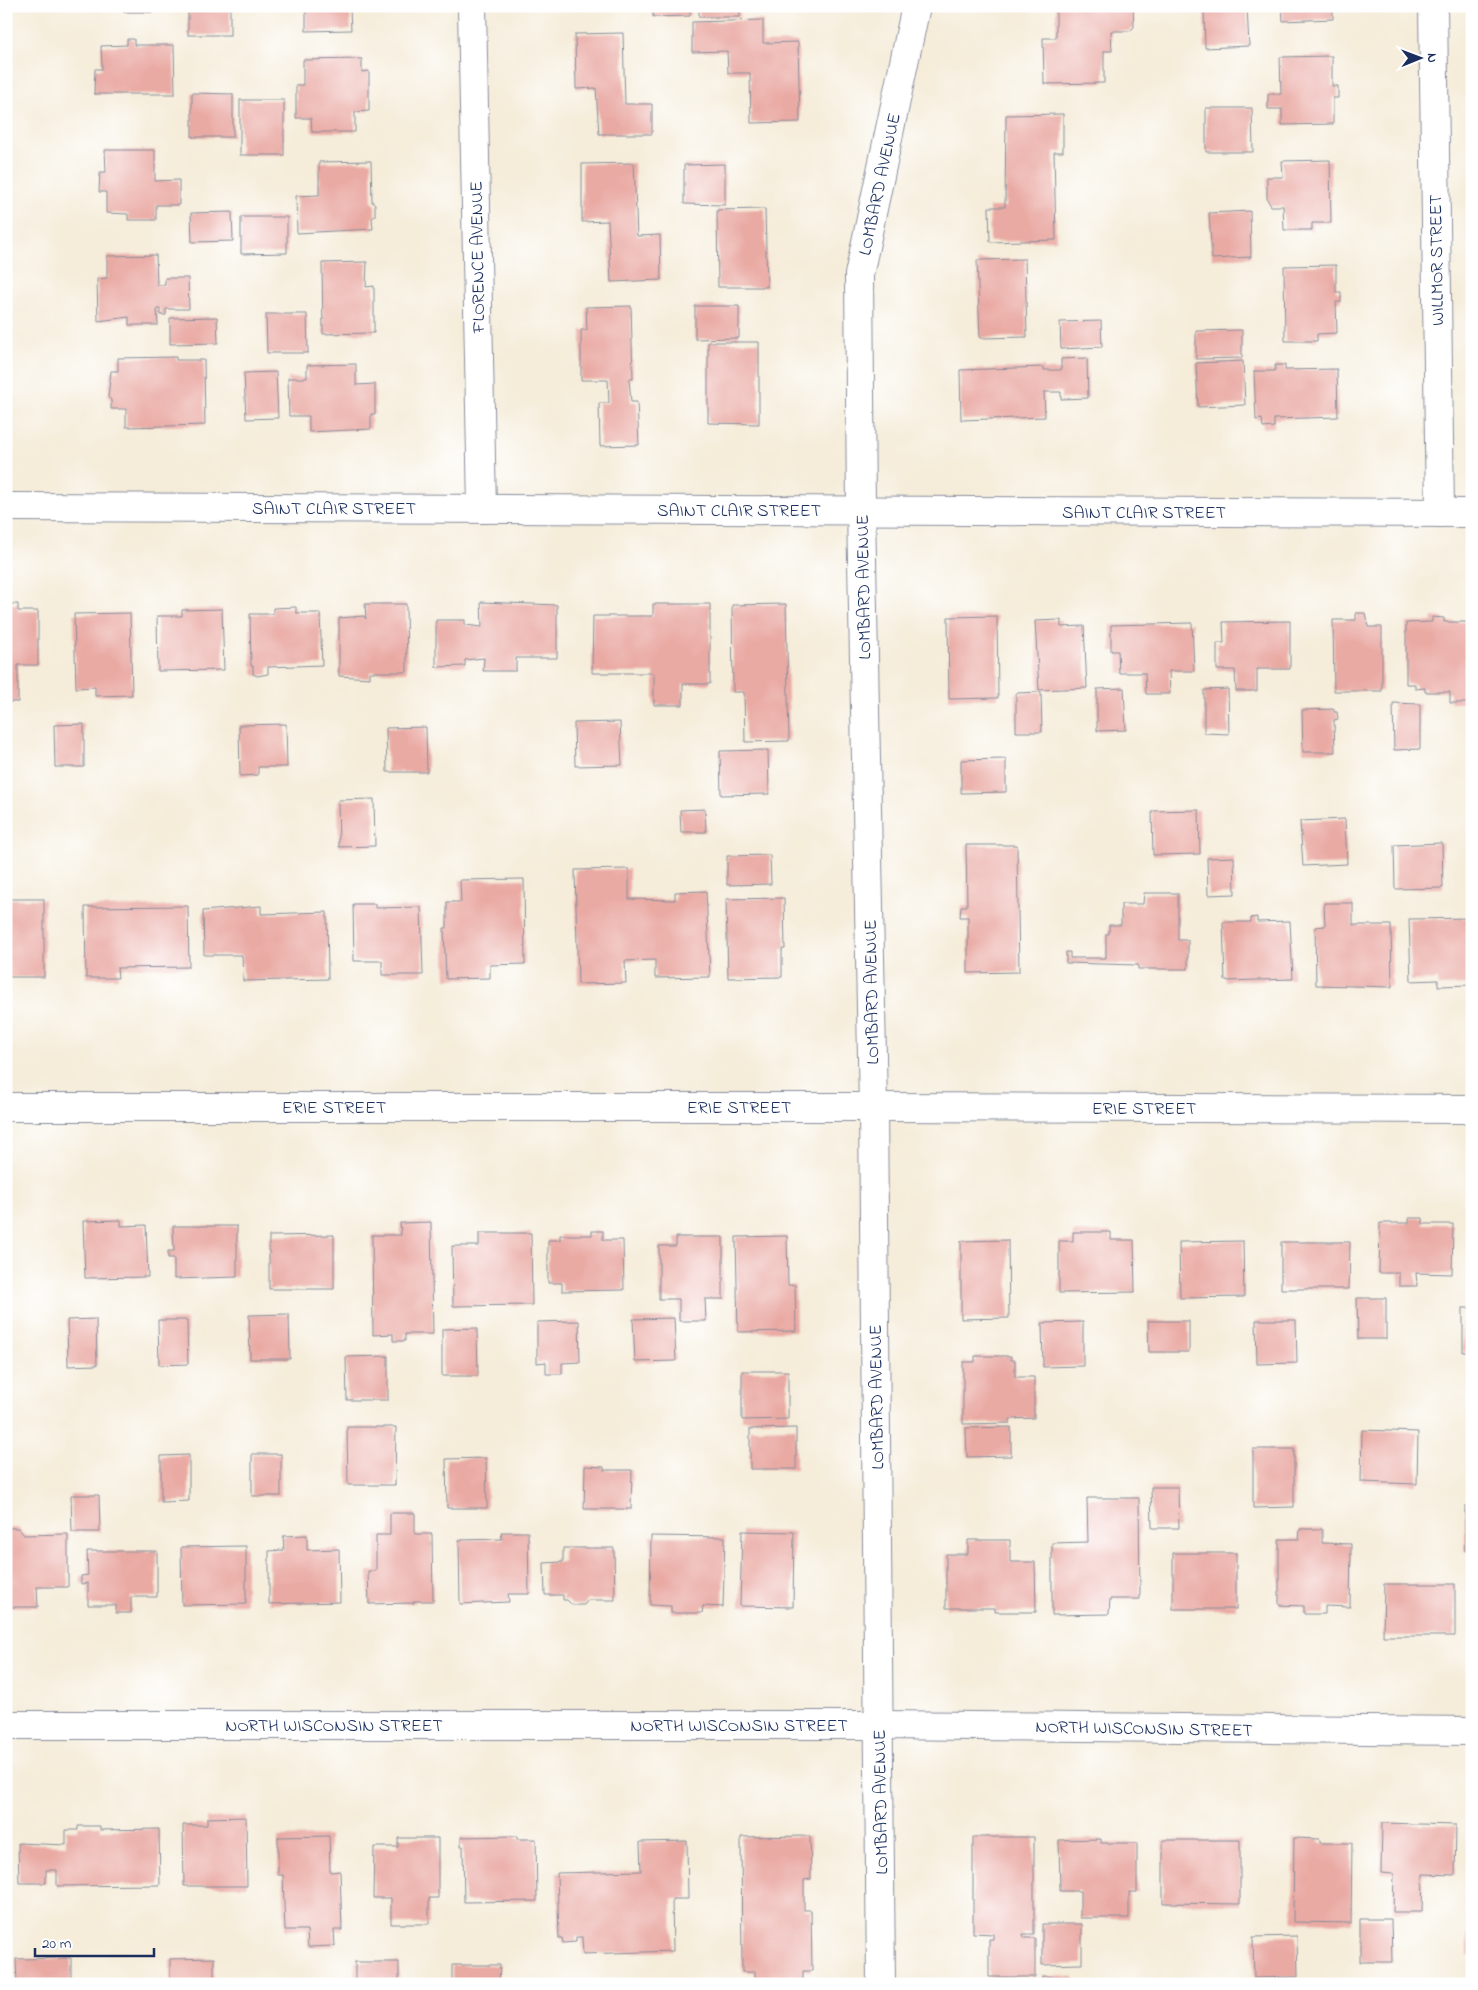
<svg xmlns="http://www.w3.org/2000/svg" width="1478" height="1990" font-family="'Indie Flower',sans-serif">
  <rect width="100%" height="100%" fill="#fff"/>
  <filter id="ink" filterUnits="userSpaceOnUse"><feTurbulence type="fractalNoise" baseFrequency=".02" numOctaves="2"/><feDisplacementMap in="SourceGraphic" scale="10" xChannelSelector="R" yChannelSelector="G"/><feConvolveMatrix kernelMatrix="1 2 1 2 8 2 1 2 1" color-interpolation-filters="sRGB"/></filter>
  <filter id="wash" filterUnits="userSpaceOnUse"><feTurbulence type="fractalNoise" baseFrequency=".0096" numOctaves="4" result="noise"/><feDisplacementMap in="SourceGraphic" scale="20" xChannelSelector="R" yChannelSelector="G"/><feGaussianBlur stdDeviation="1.12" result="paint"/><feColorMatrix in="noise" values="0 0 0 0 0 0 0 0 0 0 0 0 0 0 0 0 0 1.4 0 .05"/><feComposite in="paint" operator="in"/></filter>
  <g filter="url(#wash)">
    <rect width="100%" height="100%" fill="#f5ecd9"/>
    <g id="blocks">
      <g fill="#eaaaa4">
        <rect x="124" y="6" width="28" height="6"/>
        <rect x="188" y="6" width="42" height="29"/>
        <path d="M300,6H365V9L350,10L351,30L306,31V10H300Z"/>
        <path d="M653,6H690V16L653,17Z"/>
        <rect x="699" y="6" width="41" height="11"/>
        <path d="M1056,6H1133L1134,27L1130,31H1111L1112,51H1104V83L1044,84L1043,38H1056Z"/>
        <path d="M1282,6H1333V19L1283,21Z"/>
        <path d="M1247,7L1249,46L1205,48L1204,8Z"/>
        <path d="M763,20V43L798,42L800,122L751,123L750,73H728L727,51L692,52V22Z"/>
        <path d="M623,33L625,104H652V134H599L596,88L576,89L575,34Z"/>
        <path d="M127,39H134V45H174L175,94H94L95,69H102L101,46L127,45Z"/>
        <path d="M1332,56V86H1338V98H1333V124L1282,125V109H1268V94H1281L1280,57Z"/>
        <path d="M362,59V72L369,71V111L355,112V132H312L311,118H296V85H303V60Z"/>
        <path d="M192,93L233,94V137H192Z"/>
        <rect x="240" y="100" width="44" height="55"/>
        <path d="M1206,108H1252L1253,152H1206Z"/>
        <path d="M1063,114V152H1054L1056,240L990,242L989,207H1005L1006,115Z"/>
        <path d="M105,150H155V181L179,180V205H156V220H128V214L106,213V192H99L100,172H106Z"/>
        <path d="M1330,160L1331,223H1312V230H1284L1283,206H1271L1267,199V177H1283L1282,161Z"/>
        <path d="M371,161L372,202L375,204V216L372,218L373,229L297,233L296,196L319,195V162Z"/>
        <path d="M634,163L637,236L660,235L661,280L611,282L608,221L582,222V164Z"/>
        <path d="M725,164V205L684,204V165Z"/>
        <path d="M765,209L767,287H718L717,210Z"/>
        <path d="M1250,211L1251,257L1212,259L1209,213Z"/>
        <path d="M232,212L233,241L192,242L191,213Z"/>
        <path d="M241,217H287V253L241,254Z"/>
        <path d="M156,255L157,285H165V278H188L189,309H166V315H160V309H157L158,325H129V317L98,321L97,279L107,278V256Z"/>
        <path d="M1025,259L1027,337L980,338L977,260Z"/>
        <path d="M367,262L366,287L374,286V333L323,334L322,263Z"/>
        <path d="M1336,265V292H1341V302H1336L1337,333L1317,334V341H1285L1284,266Z"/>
        <path d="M631,306L633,379H629L631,402H637L639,445L600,446L599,403H609L608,380H581V330H587L586,307Z"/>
        <path d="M695,306H739V338L695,339Z"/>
        <path d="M266,314H307L308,353H267Z"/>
        <path d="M217,317L218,343L170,344V318Z"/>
        <path d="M1101,321L1102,347L1061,349L1060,322Z"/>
        <path d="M1242,330V358L1196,359V331Z"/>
        <path d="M708,342H759V424L708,423Z"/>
        <path d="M176,357V360H204L205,425L126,427V409H111V400L108,397L111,371H118V358Z"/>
        <path d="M1087,358L1088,398L1061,399V392H1044L1045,417L961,420L960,370L1044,367V370H1061V359Z"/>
        <path d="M1243,361L1245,405L1198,407L1196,363Z"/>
        <path d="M356,364V385L375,384V414H371V429L309,432V416H289L288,378H307V365Z"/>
        <path d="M1275,365H1285V370L1337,369L1338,417L1274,419V427L1263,428L1262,419L1256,420L1254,371H1275Z"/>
        <path d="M276,372L278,418L246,419L244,373Z"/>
        <path d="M481,602L557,605V658H516V671H483L484,658L465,660V666L436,667V620H465V625L482,627Z"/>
        <path d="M6,604H18V611H38V665H18V702H6Z"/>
        <path d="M365,604H406L407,672H370V678L339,676V618L364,616L366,619Z"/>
        <path d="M653,604H710V684H683V705H654V673H592L593,616H653Z"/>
        <path d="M786,604L789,741L745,742L744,692H733L732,605Z"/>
        <path d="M296,607V613H320L322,665L268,667V674L257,676L253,674V666H251L250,614H273V608Z"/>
        <path d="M222,609L224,670L158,671L157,616H182V610Z"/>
        <path d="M130,613L132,695L95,696V687L76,688L74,614Z"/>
        <path d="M1356,613H1365L1368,627H1382V691H1334L1333,620H1356Z"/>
        <path d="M997,616L998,698L949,699L948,617Z"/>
        <path d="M1432,617L1444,618V622H1472V703H1450V692H1425V688L1415,689V684H1406V623L1432,622Z"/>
        <path d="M1061,620V627L1084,626L1087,688L1039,690L1035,621Z"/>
        <path d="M1290,621V669H1257V691H1236L1235,670H1217V643H1224L1223,622Z"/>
        <path d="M1192,623L1194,671H1169L1170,694H1146L1145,673H1119L1118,651H1111V625Z"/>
        <path d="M1124,688L1126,730L1097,731V689Z"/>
        <path d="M1228,689L1229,734L1204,733V690Z"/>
        <path d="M1041,692L1042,732H1016V693Z"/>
        <path d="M1393,703L1420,704V749L1394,750Z"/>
        <path d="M1334,709V712H1337L1338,719L1334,720L1335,752H1303L1302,710Z"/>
        <path d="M620,722L622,765L575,766L574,723Z"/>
        <path d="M84,724V767H55L54,725Z"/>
        <path d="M286,724L287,767H258V775L240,776L239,725Z"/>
        <path d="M426,727L427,772H387L386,728Z"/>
        <path d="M768,750L769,794L721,795L720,751Z"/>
        <path d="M1006,759V792L961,793V760Z"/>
        <path d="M374,799L375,846L339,847L338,800Z"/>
        <path d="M705,809L706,832H681L680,810Z"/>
        <path d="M1199,810L1200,854L1153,855L1152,811Z"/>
        <path d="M1345,819L1347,864L1303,866L1300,821Z"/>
        <path d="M1442,843L1443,888L1395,889L1394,845Z"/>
        <path d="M966,845H1017L1019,972L968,973V917H960L961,906H967Z"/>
        <path d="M770,855L771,884L727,885V856Z"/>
        <path d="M1234,857L1235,894L1208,895L1207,858Z"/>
        <path d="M629,869V899L675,900V892L706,891L710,977L655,978V960L625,961L626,983L578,984L575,870Z"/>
        <path d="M524,879L525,964L490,965V978L446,979L444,928H447V902H461L460,880Z"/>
        <path d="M1144,893H1178V940H1188V969H1138V965L1066,963V952H1070V958H1106V934H1109V925H1121V904H1143Z"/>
        <path d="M784,898L785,949H782V977L728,978L726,899Z"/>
        <rect x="6" y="899" width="38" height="78"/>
        <path d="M1324,903H1353V925H1391L1392,987L1316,985L1315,927L1325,926Z"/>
        <path d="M353,904H375V908L421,907L423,975H382V961H354Z"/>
        <path d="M188,906L189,967L117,968L118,978H86L85,907Z"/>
        <path d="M261,906V914L327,912L328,979L243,981L242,955H204L203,911Z"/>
        <path d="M1257,917V922L1290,921L1293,979L1225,981L1223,922H1251V918Z"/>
        <path d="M1472,918V985L1438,986V980L1411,981L1409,919Z"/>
        <path d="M1409,1218H1423V1224H1453L1452,1274L1416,1273L1417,1286H1399V1273H1379L1380,1223H1409Z"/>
        <path d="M121,1220V1226L146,1225L148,1277L85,1278L83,1221Z"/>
        <path d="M431,1222L433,1334H405V1341H393V1334L373,1335L372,1235H401L400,1223Z"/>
        <path d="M173,1226H237V1277L174,1279V1258H168V1251H174Z"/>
        <path d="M592,1231H603V1240H623L624,1290L562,1291V1283H548V1240H560V1235H592Z"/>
        <path d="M1073,1232H1111V1240H1134L1135,1292L1059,1293V1241H1073Z"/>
        <path d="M479,1233H531L532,1305L453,1306L452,1246H479Z"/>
        <path d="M334,1235V1289H269V1236Z"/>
        <path d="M787,1236L788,1285H795L796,1331L738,1332L736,1237Z"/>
        <path d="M676,1237H723V1299H705L706,1321H679V1299H659V1246H676Z"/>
        <path d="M1008,1240L1009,1318L961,1319V1241Z"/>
        <path d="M1243,1241L1244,1297L1180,1298L1179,1242Z"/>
        <path d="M1281,1242H1350L1349,1289H1281Z"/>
        <path d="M1357,1298H1386V1339H1358Z"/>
        <rect x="1463" y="1308" width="9" height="44"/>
        <path d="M289,1314L290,1359H250L249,1315Z"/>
        <path d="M674,1318L676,1361L635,1362L633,1319Z"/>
        <path d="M96,1319L97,1365L68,1366L67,1320Z"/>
        <path d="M158,1320H187L188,1364L159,1365Z"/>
        <path d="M1256,1320H1296L1297,1363L1257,1364Z"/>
        <path d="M579,1321L580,1362L562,1363V1374H546V1362L537,1363V1322Z"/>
        <path d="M1148,1321H1189V1352H1149Z"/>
        <path d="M1083,1322V1366L1043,1367L1042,1323Z"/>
        <path d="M6,1326H8L10,1373H6Z"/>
        <path d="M477,1328L478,1376H442V1329Z"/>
        <path d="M388,1356V1400H347L346,1357Z"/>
        <path d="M975,1356H1011V1360H1015V1377H1034V1418L1010,1419V1423L963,1424V1362H975Z"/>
        <path d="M742,1371H788V1419L742,1420Z"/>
        <path d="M347,1427H396L395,1485H348Z"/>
        <path d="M1011,1427V1456L967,1457L966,1428Z"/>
        <path d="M796,1428V1469H750V1429Z"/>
        <path d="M1362,1430L1418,1432L1417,1484L1361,1482Z"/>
        <path d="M1253,1449H1294V1507L1253,1508Z"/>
        <rect x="252" y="1454" width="29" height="42"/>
        <path d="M189,1455V1501L161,1502V1456Z"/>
        <path d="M486,1458L487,1508H447L446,1459Z"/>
        <path d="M585,1466L604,1467V1470H632L631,1509H584Z"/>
        <path d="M1151,1487H1178L1179,1528H1152Z"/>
        <path d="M71,1495H99L100,1532H72Z"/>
        <path d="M1087,1498H1139L1140,1599H1110L1109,1614L1052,1615V1543L1088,1542Z"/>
        <path d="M1465,1506H1472V1550L1465,1551Z"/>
        <path d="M390,1513H415V1534H432L433,1601H414V1603L369,1604L368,1571H376V1535H390Z"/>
        <path d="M9,1528H18L24,1535L68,1534V1587H37L38,1607H6V1532Z"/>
        <path d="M1300,1529H1322V1543L1351,1544L1350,1607L1325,1606V1614H1304V1606L1279,1605V1539H1299Z"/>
        <path d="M742,1531L794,1532L793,1607L740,1606Z"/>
        <path d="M501,1532H528L529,1594H508L509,1602L460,1604L459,1540L502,1539Z"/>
        <path d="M307,1535V1550L339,1549L340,1602L269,1604V1551L284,1550L283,1536Z"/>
        <path d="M651,1536L725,1537L723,1607L703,1606L702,1613H671V1606L650,1605Z"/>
        <path d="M968,1540H1010V1562H1035L1036,1612H995V1608H946V1554H968Z"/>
        <path d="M246,1546V1604L182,1605L181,1547Z"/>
        <path d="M563,1548H614L615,1600H588L584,1605H572L567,1600H563V1595H545L544,1563L563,1562Z"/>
        <path d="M87,1551H157V1597H131V1613H116V1605H88V1583L81,1584V1576L88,1575Z"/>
        <rect x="1173" y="1553" width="63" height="56"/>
        <path d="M1384,1584H1455V1636H1383Z"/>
        <path d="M246,1817L247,1886H184L183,1825H207V1818Z"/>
        <path d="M1382,1823L1456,1825L1455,1875L1423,1874L1422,1912H1393L1394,1874L1381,1873Z"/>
        <path d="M78,1826H100V1830L159,1829L160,1885L57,1886V1870H46V1883H19L18,1843L66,1845V1830H78Z"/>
        <path d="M329,1836L330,1872L340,1871L342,1930H334L335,1946L308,1947L307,1930H285L283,1875H278V1837Z"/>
        <path d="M517,1836V1839H536L537,1901L464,1902L463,1846H461V1837Z"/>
        <path d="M810,1836L811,1879L804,1880V1910H811L812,1971H803V1984H755V1972H742L741,1837Z"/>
        <path d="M973,1837H1034V1934H1023L1024,1938H1035V1977H989V1939H993V1934L973,1933Z"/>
        <path d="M398,1838H438V1898H429V1924H391V1898H373L374,1847H398Z"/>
        <path d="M1294,1838L1320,1839V1843H1352L1351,1923L1293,1922Z"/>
        <path d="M1101,1839V1843H1137V1892H1129V1918H1080V1891H1060L1059,1840Z"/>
        <path d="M1163,1840H1240V1904L1163,1903Z"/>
        <path d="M687,1841L688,1899H672L673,1951L583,1954L582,1937H576V1942L563,1943L562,1938H559L557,1873L641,1871L640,1842Z"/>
        <rect x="1467" y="1913" width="5" height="43"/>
        <path d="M1360,1919H1391L1392,1962H1360Z"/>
        <path d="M1042,1924H1082V1964L1042,1965Z"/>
        <path d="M1297,1936L1298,1977L1254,1978L1253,1937Z"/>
        <path d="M71,1958V1984H17L16,1959Z"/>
        <path d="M214,1958V1984H170V1959Z"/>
        <rect x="355" y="1962" width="44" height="22"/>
        <path d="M452,1965H500L499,1984H452Z"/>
        <path d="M1042,1976L1074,1977V1984H1042Z"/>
      </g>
    </g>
  </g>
  <g filter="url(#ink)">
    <use href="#blocks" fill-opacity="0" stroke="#888e9c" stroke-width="1"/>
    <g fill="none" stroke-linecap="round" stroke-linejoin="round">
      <g stroke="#888e9c" stroke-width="30">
        <g id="street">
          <path d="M472,6L482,509"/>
          <path d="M1433,6L1440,513"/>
          <path d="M6,507L1472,513"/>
          <path d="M6,1107H873L1472,1109"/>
          <path d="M6,1725H879L1472,1731"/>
          <path d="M881,1984L873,1107L861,510L859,275L916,6"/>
        </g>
      </g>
      <use href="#street" stroke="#fff" stroke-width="28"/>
    </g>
  </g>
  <g text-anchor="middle" stroke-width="4" stroke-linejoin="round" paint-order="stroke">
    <g font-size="18" fill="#1b2f5e" stroke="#fff">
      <text transform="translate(879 184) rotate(-78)" y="6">LOMBARD AVENUE</text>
      <text transform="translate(477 257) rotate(-91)" y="6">FLORENCE AVENUE</text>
      <text transform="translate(1436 260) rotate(-91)" y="6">WILLMOR STREET</text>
      <text x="334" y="514">SAINT CLAIR STREET</text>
      <text x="739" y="516">SAINT CLAIR STREET</text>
      <text x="1144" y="518">SAINT CLAIR STREET</text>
      <text transform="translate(863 587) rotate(-91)" y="6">LOMBARD AVENUE</text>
      <text transform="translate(871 992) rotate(-91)" y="6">LOMBARD AVENUE</text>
      <text x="334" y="1113">ERIE STREET</text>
      <text x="739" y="1113">ERIE STREET</text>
      <text x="1144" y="1114">ERIE STREET</text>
      <text transform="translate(876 1397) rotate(-91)" y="6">LOMBARD AVENUE</text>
      <text x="334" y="1731">NORTH WISCONSIN STREET</text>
      <text x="739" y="1731">NORTH WISCONSIN STREET</text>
      <text transform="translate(1144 1728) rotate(1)" y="6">NORTH WISCONSIN STREET</text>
      <text transform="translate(880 1802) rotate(-91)" y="6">LOMBARD AVENUE</text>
    </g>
  </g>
  <rect width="1478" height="1990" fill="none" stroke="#fff" stroke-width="25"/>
  <g transform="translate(1420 58) rotate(89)" stroke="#ffffff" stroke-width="4" paint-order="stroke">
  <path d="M0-4L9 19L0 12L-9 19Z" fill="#1b2f5e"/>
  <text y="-8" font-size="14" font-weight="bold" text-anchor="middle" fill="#1b2f5e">N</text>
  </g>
  <path d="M35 1948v8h119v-8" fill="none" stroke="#1b2f5e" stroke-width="2.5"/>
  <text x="42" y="1948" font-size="15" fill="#1b2f5e" stroke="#ffffff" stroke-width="4" paint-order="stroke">20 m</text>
</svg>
